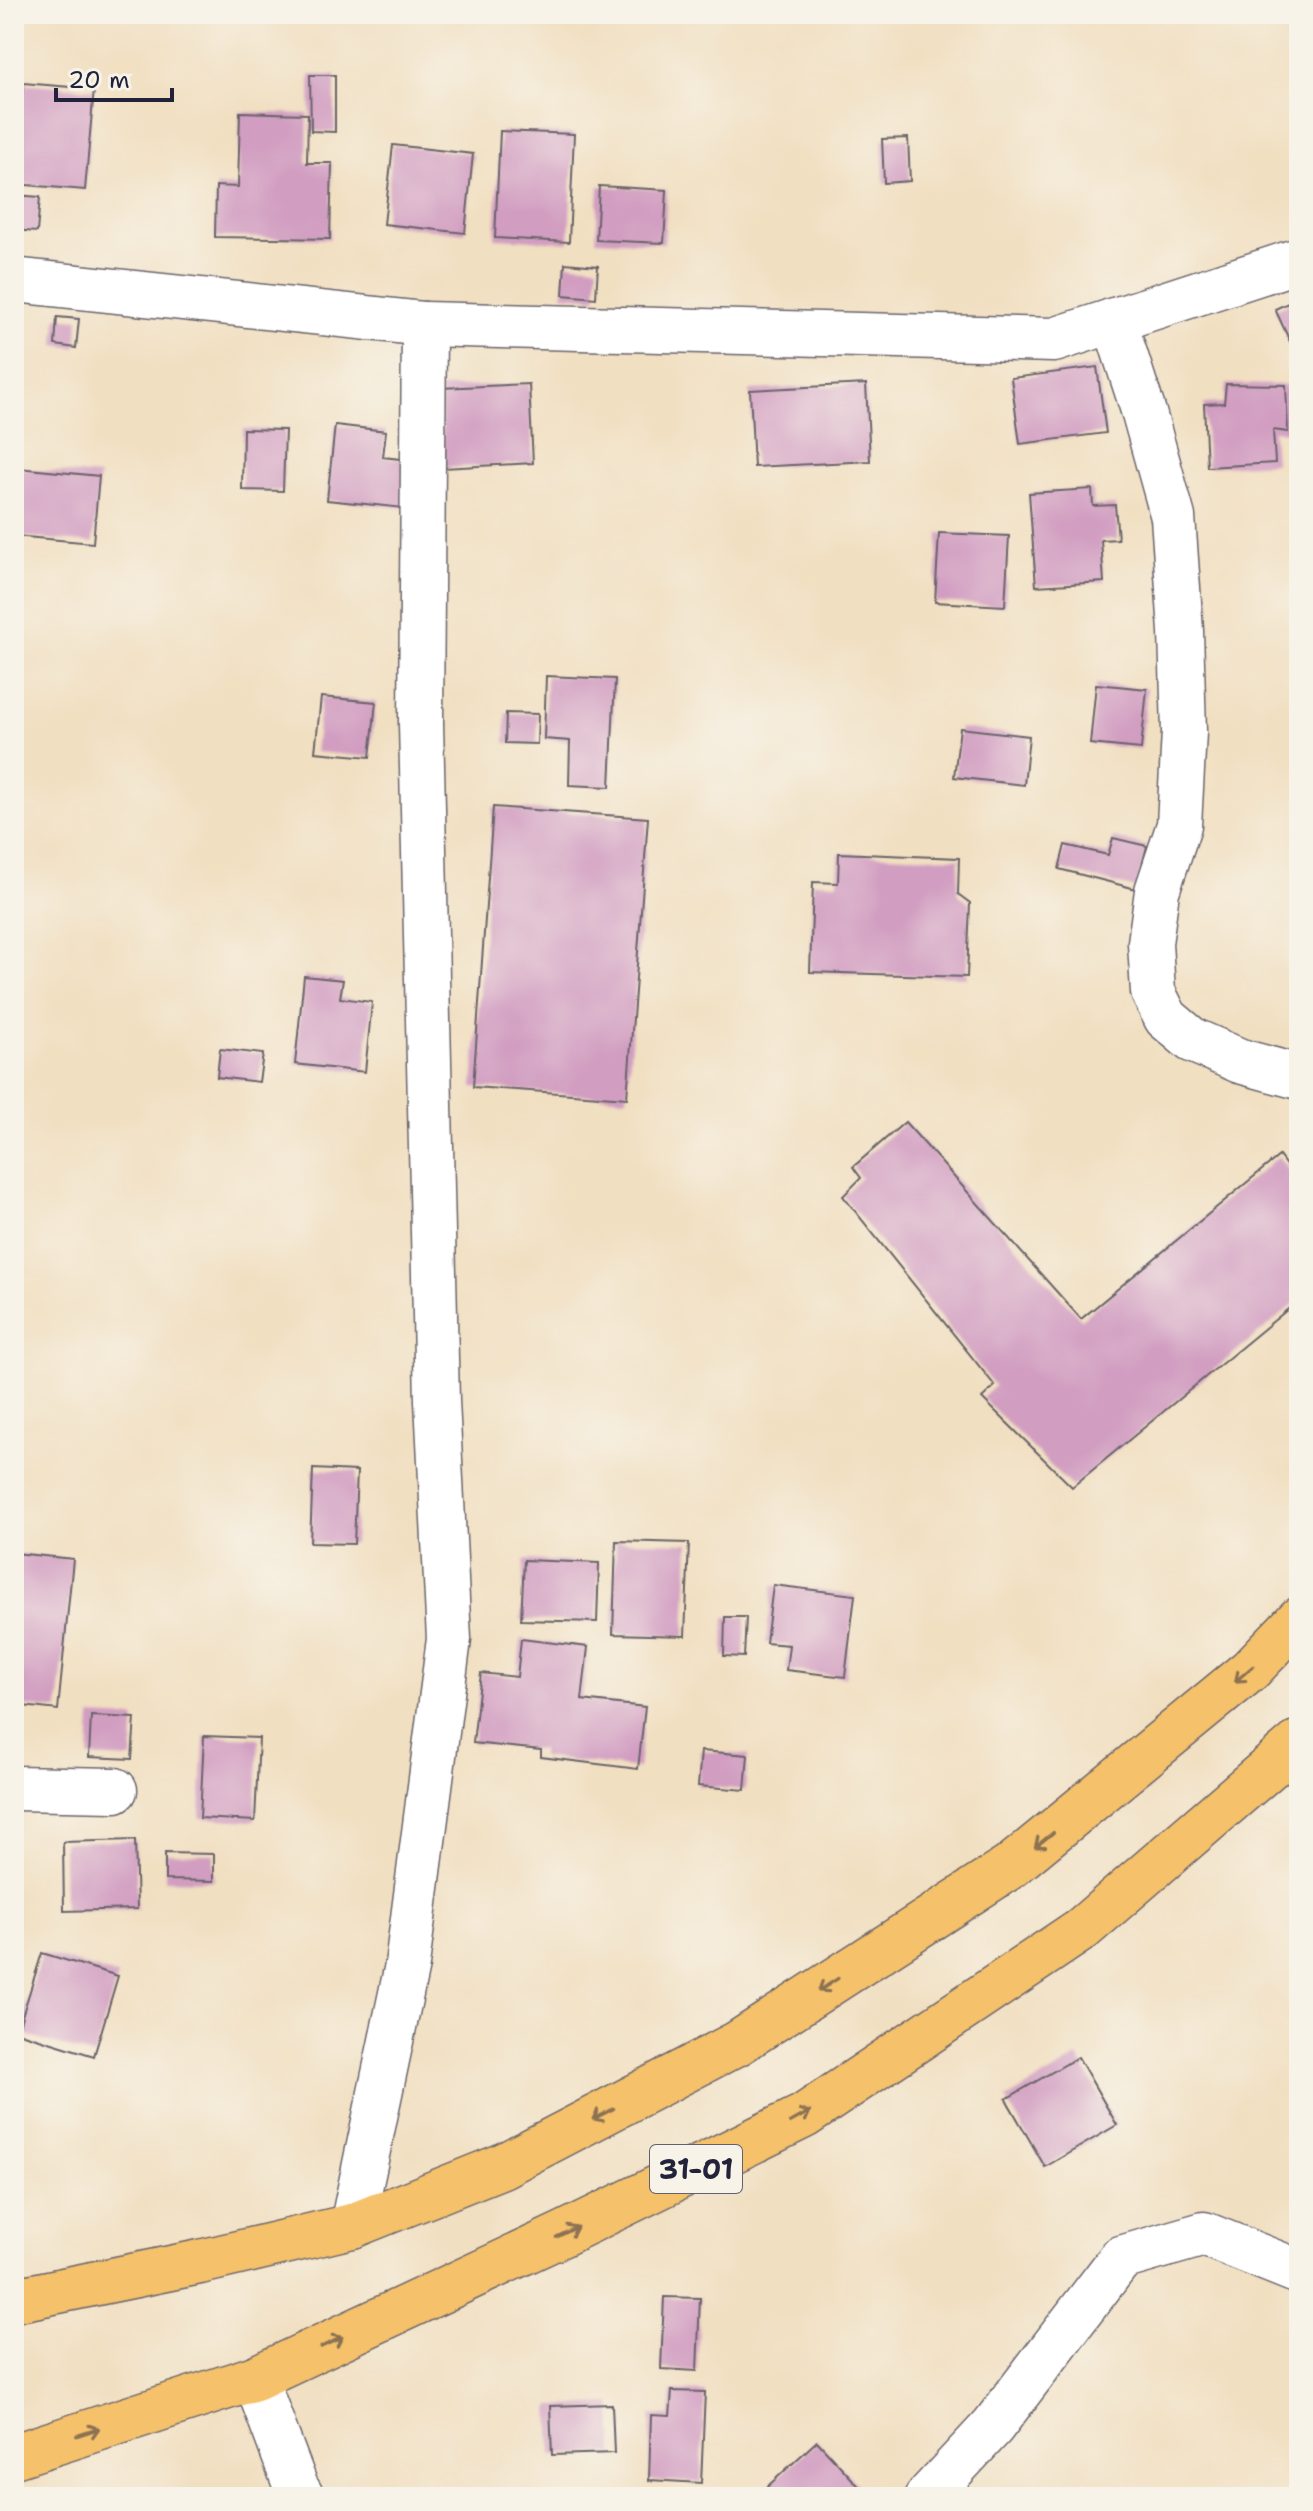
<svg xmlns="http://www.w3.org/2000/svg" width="1313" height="2511" font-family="'Shantell Sans',sans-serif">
  <rect width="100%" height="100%" fill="#f7f3e8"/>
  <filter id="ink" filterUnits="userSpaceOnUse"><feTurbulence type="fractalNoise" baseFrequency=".0125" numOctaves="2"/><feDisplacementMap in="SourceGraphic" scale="16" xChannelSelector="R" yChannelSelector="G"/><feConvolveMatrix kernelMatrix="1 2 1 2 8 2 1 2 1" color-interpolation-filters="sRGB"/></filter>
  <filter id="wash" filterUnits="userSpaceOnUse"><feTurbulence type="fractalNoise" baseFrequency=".006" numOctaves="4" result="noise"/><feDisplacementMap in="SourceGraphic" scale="32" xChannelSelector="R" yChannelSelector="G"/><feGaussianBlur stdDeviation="1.8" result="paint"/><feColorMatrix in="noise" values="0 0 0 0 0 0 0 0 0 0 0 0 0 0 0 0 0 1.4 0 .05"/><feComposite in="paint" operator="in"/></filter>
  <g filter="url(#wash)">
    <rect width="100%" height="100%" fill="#f1dfc1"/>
    <g id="blocks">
      <g fill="#d19dc1">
        <path d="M310,75H335V132L311,131Z"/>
        <path d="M23,83L94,89L85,190L15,184Z"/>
        <path d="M240,112L308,114L307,163H332L330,239L215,237L216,186L238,187Z"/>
        <path d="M500,131L574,134L569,242L495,238Z"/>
        <path d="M908,138L910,181L884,183L882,139Z"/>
        <path d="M393,145L473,154L465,233L384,224Z"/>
        <path d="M599,186L667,190L664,243L596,240Z"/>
        <path d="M14,195L40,197L37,232L14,230Z"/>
        <path d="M565,263L598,266L596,298L563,295Z"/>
        <path d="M1299,298V361L1275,309Z"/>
        <path d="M57,317L79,319L76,348L55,345Z"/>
        <path d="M1097,367L1106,433L1020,444L1011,378Z"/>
        <path d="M529,384L533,463L444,468L440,388Z"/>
        <path d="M866,384L870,461L754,467L750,390Z"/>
        <path d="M1226,384L1286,385L1288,432L1273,430L1275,463L1207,467L1204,404L1224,403Z"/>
        <path d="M335,425L386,431L383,457L409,460L404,508L327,500Z"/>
        <path d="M243,429L285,430L283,491L242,490Z"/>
        <path d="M18,468L99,476L93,543L14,536Z"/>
        <path d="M1092,489L1093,506L1115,505L1118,539L1101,540L1104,582L1036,586L1029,493Z"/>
        <path d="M939,533L1009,536L1005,606L935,602Z"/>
        <path d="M546,676L615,679L610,787L569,785L570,741L544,739Z"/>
        <path d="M1096,684L1147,689L1141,749L1090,744Z"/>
        <path d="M321,697L376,702L370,757L315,752Z"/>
        <path d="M506,713L538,714L537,744L505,743Z"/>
        <path d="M960,728L1029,736L1024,785L954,777Z"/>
        <path d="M493,807L648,818L627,1098L473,1087Z"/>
        <path d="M1113,838L1147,846L1136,889L1059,869L1065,845L1108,855Z"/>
        <path d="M839,853L959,858L958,894L970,903L967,977L810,972L813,882L838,883Z"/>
        <path d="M304,976L343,980L340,998L372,1002L365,1072L295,1064Z"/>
        <path d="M220,1049L263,1054L259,1082L217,1077Z"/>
        <path d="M905,1122L1081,1319L1279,1156L1299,1183V1300L1072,1487L982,1398L995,1386L843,1196L861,1178L853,1167Z"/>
        <path d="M313,1469L357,1471L354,1544L310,1543Z"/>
        <path d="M616,1541L689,1543L685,1636L613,1634Z"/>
        <path d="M14,1553L73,1559L58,1710L14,1705Z"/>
        <path d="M524,1560L599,1563L597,1622L521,1620Z"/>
        <path d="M773,1585L855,1595L845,1677L786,1670L789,1645L766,1643Z"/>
        <path d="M725,1617H746L744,1657L724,1656Z"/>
        <path d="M521,1639L588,1647L582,1700L645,1707L638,1769L541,1757V1750L473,1743L481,1673L517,1677Z"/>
        <path d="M91,1716L135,1718L132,1759L89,1757Z"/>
        <path d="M204,1736L259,1738L255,1821L200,1818Z"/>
        <path d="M701,1751L748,1755L745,1790L698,1786Z"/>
        <path d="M135,1840L137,1909L64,1911L63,1842Z"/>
        <path d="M165,1853L214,1854V1881L165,1880Z"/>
        <path d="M42,1953L118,1976L94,2056L17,2032Z"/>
        <path d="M1078,2057L1117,2125L1045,2167L1006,2099Z"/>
        <path d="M664,2297L700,2298L697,2371L661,2369Z"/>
        <path d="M672,2391L705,2392L701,2483L649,2480L651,2415L670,2416Z"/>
        <path d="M612,2404L614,2453L552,2455L550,2406Z"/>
        <path d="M817,2441L866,2494L863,2497H756Z"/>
        <path d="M463,2492L487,2495V2497H463Z"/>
      </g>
    </g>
  </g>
  <g filter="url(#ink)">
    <use href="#blocks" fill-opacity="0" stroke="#6a646a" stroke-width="2"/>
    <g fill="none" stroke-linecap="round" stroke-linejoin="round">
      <g stroke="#6a646a" stroke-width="47">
        <g id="minor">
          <path d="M14,280L424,324L1054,340L1299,260"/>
          <path d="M1114,320L1144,413L1173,517L1181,631L1184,732L1179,825L1157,891L1150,943L1153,992L1166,1018L1192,1040L1240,1061L1299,1077"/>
          <path d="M14,1788L115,1790"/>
          <path d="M352,2226L407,1965L449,1639L437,1401L421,724L424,324"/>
          <path d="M255,2378L296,2487L302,2497"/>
          <path d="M927,2497L993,2426L1121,2258L1204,2234L1299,2272"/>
        </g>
      </g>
      <g stroke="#6a646a" stroke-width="47">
        <g id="highway">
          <path d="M14,2300L200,2262L352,2226L502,2166L738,2043L1010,1867L1250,1670L1299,1619"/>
          <path d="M14,2456L255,2378L563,2234L804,2116L1082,1929L1299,1742"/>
        </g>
      </g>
      <use href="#minor" stroke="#fff" stroke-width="44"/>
      <use href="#highway" stroke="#f5c16b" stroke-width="44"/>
    </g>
    <defs><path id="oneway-shaft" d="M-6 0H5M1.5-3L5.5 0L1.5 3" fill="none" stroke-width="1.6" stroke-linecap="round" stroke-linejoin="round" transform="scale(2)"/></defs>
    <g stroke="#8c7253">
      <use href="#oneway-shaft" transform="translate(1244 1674) rotate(139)"/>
      <use href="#oneway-shaft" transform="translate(1044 1840) rotate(141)"/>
      <use href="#oneway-shaft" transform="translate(828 1985) rotate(147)"/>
      <use href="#oneway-shaft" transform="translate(603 2114) rotate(153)"/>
      <use href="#oneway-shaft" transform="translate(800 2117) rotate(-29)"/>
      <use href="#oneway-shaft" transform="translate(567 2232) rotate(-26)"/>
      <use href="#oneway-shaft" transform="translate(332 2342) rotate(-25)"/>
      <use href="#oneway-shaft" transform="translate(88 2432) rotate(-18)"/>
    </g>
  </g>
  <g text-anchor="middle" stroke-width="6" stroke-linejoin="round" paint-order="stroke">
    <rect fill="#f7f3e8" stroke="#62616f" stroke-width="2" x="650" y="2145" width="92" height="48" rx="6"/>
    <g font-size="28" font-weight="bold" fill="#22223b">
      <text x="696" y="2179">31-01</text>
    </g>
  </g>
  <rect width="1313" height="2511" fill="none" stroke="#f7f3e8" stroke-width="48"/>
  <path d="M56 88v12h116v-12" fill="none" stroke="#22223b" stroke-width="4"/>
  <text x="68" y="88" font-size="24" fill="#22223b" stroke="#f7f3e8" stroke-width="6" paint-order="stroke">20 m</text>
</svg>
